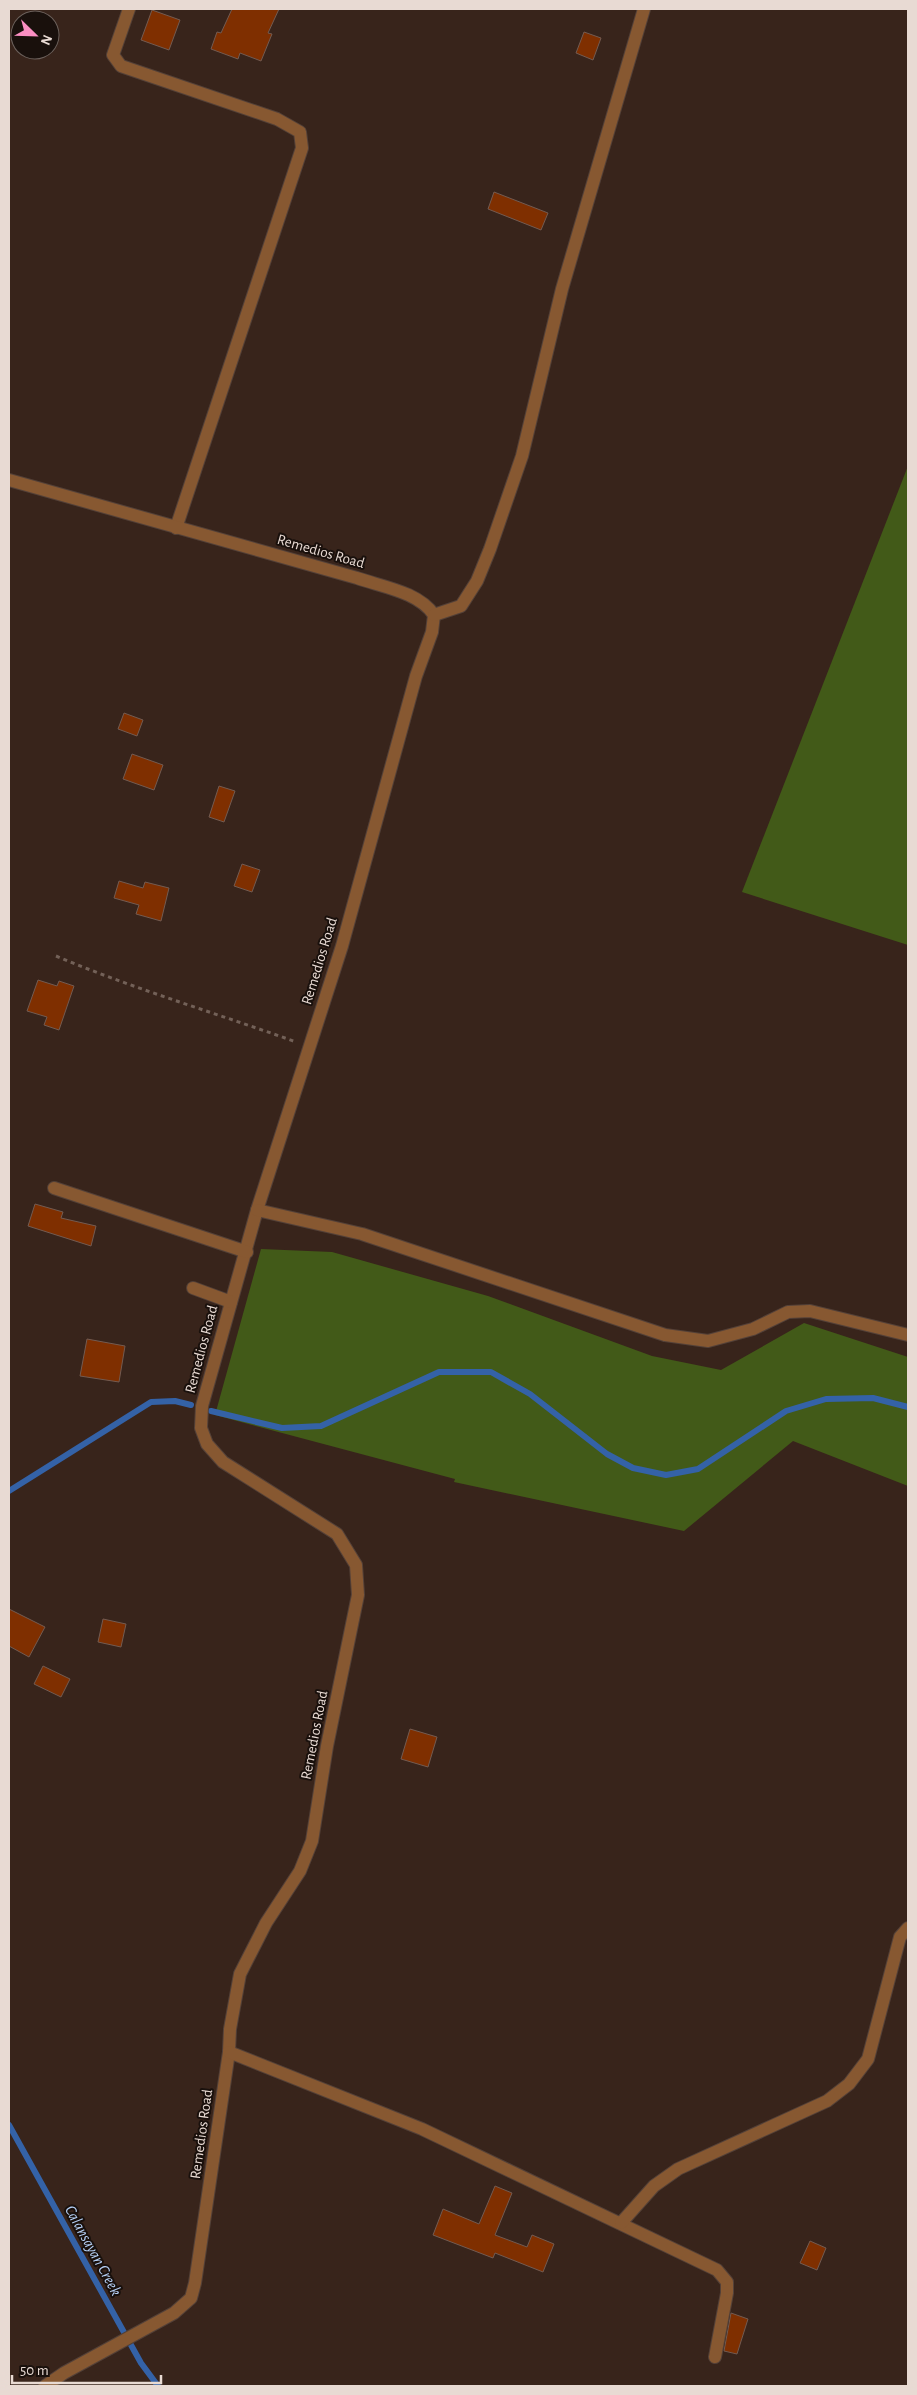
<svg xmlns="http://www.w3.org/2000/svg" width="917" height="2395" font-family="'Alegreya Sans',sans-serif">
  <rect width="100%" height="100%" fill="#38241b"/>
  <g fill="#425a18">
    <path d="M908,466V945L742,892Z"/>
    <path d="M261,1249L332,1252L488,1296L652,1356L721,1370L804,1323L908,1357V1486L793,1441L684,1531L454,1482L455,1479L215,1415Z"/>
  </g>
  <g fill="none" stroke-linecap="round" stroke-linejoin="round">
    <g stroke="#3462a7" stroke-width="6">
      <path d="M211,1411L282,1428L321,1426L439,1372H491L530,1394L607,1454L633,1468L666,1475L698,1469L786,1411L826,1399L873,1398L908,1407"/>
      <path d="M9,1491L151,1402L175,1401L191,1405"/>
      <path d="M9,2125L141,2363L158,2386"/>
    </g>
  </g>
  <g fill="#7f2f00" stroke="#735b51">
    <path d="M232,9H279L268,33L272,34L261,61L240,53L238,59L211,49L217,32L221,33Z"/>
    <path d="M152,10L180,20L169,50L141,40Z"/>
    <path d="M584,32L601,38L593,60L576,53Z"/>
    <path d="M494,192L548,213L541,230L488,209Z"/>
    <path d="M124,713L143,720L137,736L118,729Z"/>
    <path d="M132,754L163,765L154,790L123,779Z"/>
    <path d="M219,786L235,791L224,822L209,817Z"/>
    <path d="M242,864L260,870L252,892L234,886Z"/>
    <path d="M119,881L143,888L145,882L169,888L161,921L136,914L139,905L114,898Z"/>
    <path d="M38,980L57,986L59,981L74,986L59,1030L44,1025L47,1017L27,1011Z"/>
    <path d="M35,1204L63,1212L61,1218L96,1226L91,1246L28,1226Z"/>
    <path d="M87,1339L125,1346L119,1382L80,1376Z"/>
    <path d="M9,1609L45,1627L29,1657L9,1646Z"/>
    <path d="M103,1619L126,1624L121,1647L98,1642Z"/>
    <path d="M43,1666L70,1679L61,1697L34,1684Z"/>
    <path d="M410,1729L437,1737L428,1767L401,1759Z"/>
    <path d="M495,2186L512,2193L495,2235L527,2247L532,2235L554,2244L543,2272L495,2253L493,2258L433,2235L443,2209L479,2224Z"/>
    <path d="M810,2241L826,2248L817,2270L800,2263Z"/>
    <path d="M731,2313L748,2319L737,2354L724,2351Z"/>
  </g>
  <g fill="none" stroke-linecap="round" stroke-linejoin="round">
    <g stroke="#544138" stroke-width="14">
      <g id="minor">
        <path d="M129,9L113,55L121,66L277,119L300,132L302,148L176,528"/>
        <path d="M9,480L357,578C383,587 419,592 434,615L432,632L416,676L342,946L257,1210L202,1406L201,1428L207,1444L223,1462L337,1534L356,1565L358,1595L327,1746L312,1841L300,1871L266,1923L240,1974L230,2029L229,2052L195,2283L191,2298L174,2313L64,2373L45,2386"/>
        <path d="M434,615L461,606L477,581L490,549L522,456L562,289L644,9"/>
        <path d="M54,1188L247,1252"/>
        <path d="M257,1210L362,1234L665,1335L708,1341L753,1329L788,1312L810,1311L908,1335"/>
        <path d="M193,1288L231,1302"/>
        <path d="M229,2052L422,2129L717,2270L727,2282V2293L715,2357"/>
        <path d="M621,2223L654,2186L678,2169L827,2101L849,2084L868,2059L900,1937L908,1928"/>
      </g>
    </g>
    <path stroke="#736158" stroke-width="3" stroke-dasharray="4 4" stroke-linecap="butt" d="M56,956C134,989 216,1013 296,1042"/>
    <use href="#minor" stroke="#875831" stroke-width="12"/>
  </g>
  <g text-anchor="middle" stroke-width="4" stroke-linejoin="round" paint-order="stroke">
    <g font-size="15" fill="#e8dad3" stroke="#19100c">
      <text transform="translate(321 551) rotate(16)" y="5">Remedios Road</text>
      <text transform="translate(319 961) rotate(-73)" y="5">Remedios Road</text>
      <text transform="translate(201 1349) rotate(-75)" y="5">Remedios Road</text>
      <text transform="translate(314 1735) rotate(-79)" y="5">Remedios Road</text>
      <text transform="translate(201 2134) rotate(-82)" y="5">Remedios Road</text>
    </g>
    <g font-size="16" font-style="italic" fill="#b5cff5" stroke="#19100c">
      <text transform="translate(94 2250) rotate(61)" y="6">Calansayan Creek</text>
    </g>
  </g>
  <rect width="917" height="2395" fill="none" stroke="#e8dad3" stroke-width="20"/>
  <g transform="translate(35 35) rotate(113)"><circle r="24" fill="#19100c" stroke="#6c615c"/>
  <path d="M0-4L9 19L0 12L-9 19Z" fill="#fb8fc3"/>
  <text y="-8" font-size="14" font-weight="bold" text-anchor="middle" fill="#e8dad3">N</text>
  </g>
  <path d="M12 2375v8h149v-8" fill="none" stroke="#e8dad3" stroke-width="2.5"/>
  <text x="20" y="2375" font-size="15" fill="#e8dad3" stroke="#19100c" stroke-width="4" paint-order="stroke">50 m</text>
</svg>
